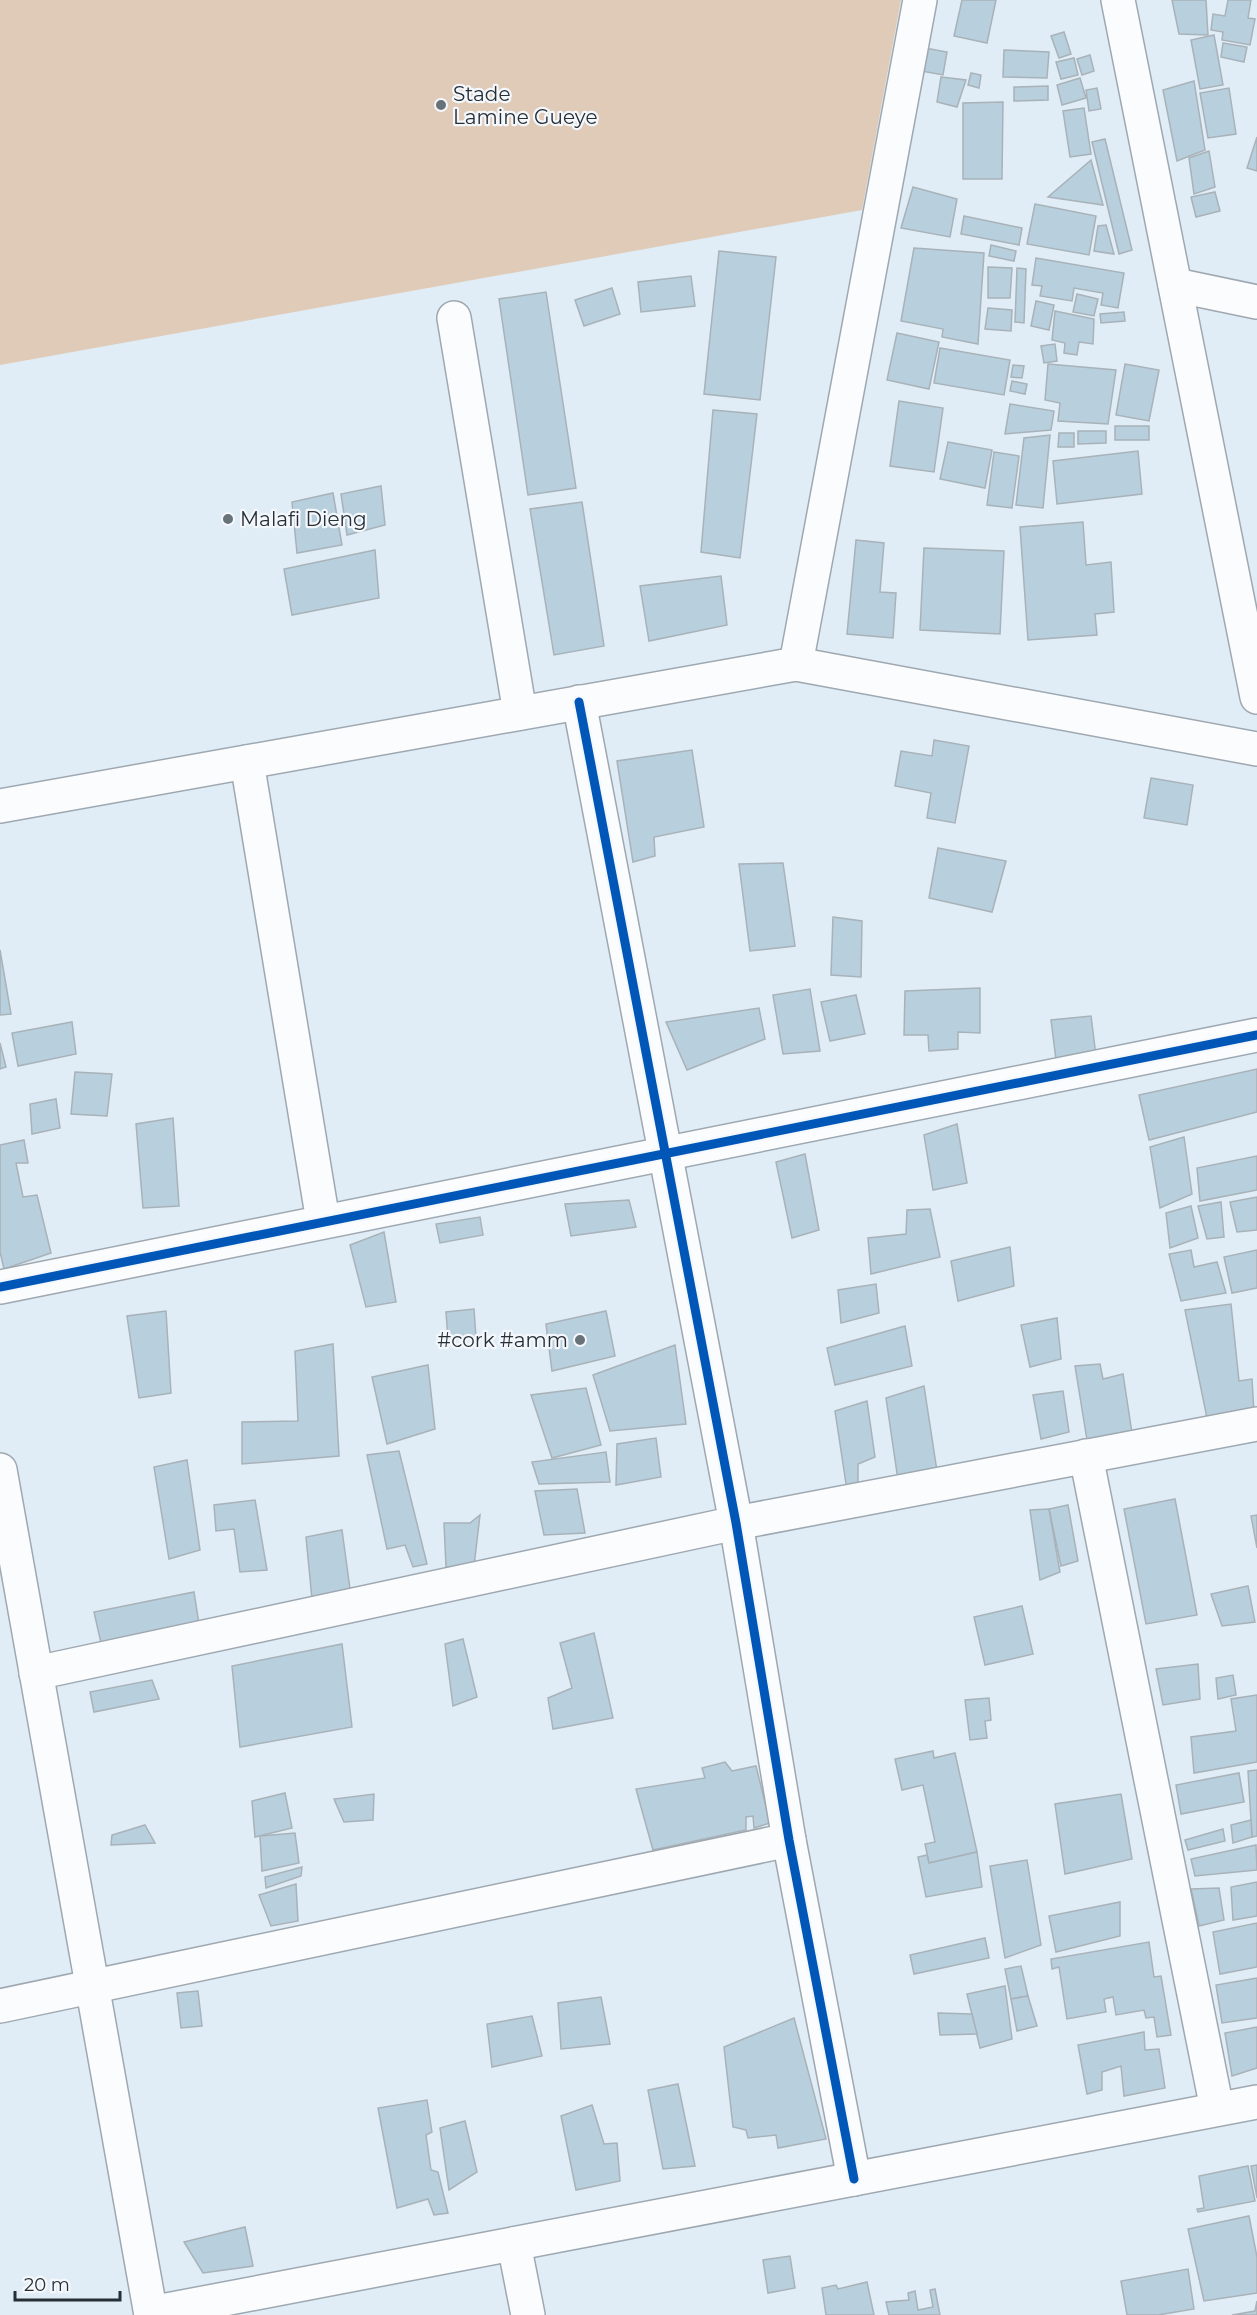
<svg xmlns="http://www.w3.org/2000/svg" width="1257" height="2315" font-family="Montserrat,sans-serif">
  <rect width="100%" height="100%" fill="#e0edf6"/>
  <path fill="#dfcbb8" d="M0,0H901L862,210L0,365Z"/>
  <g fill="#b8cfde" stroke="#a8b2b8" stroke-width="1.5">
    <path d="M962,0H996L987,43L954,36Z"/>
    <path d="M1172,0H1206L1208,35L1179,34Z"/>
    <path d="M1228,0H1251L1248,18L1255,19L1250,45L1222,40L1223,32L1211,30L1213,14L1225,16Z"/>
    <path d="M1064,32L1071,54L1059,58L1051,36Z"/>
    <path d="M1214,35L1223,85L1200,89L1191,40Z"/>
    <path d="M1223,43L1247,47L1244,62L1221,57Z"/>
    <path d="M925,48L947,52L943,75L921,71Z"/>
    <path d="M1004,50L1049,52L1047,78L1003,77Z"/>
    <path d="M1090,55L1094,71L1082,75L1077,59Z"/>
    <path d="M1074,58L1078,75L1061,79L1056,62Z"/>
    <path d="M971,73L981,75L979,88L968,85Z"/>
    <path d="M941,77L966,80L957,107L937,102Z"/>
    <path d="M1080,78L1086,98L1062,105L1057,85Z"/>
    <path d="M1194,81L1205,150L1177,161L1163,90Z"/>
    <path d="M1048,86V100L1014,101V87Z"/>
    <path d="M1097,88L1101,109L1089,111L1086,90Z"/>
    <path d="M1229,88L1236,134L1208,138L1200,93Z"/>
    <path d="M1003,102L1002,179H963V103Z"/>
    <path d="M1084,108L1091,154L1070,157L1063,111Z"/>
    <path d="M1257,137V171L1247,168Z"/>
    <path d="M1105,139L1132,250L1119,254L1092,142Z"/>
    <path d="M1209,151L1215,187L1194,194L1189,158Z"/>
    <path d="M1091,160L1103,205L1048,197Z"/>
    <path d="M913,187L957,199L950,237L901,228Z"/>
    <path d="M1215,192L1220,211L1196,217L1191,197Z"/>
    <path d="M1035,204L1096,216L1089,255L1027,244Z"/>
    <path d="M964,216L1022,228L1019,245L961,234Z"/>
    <path d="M1106,225L1114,254L1094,251L1098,226Z"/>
    <path d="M991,245L1016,251L1014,261L989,256Z"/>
    <path d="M914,248L984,253L978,344L942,337L943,329L901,321Z"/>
    <path d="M719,251L776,257L760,400L704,394Z"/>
    <path d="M1036,258L1124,273L1118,308L1101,305L1103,293L1074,288L1072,301L1040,296L1042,286L1032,285Z"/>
    <path d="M988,267L1012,268L1010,298H988Z"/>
    <path d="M1017,268L1026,269L1024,323L1015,322Z"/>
    <path d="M691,276L695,306L641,312L638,282Z"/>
    <path d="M612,288L620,314L584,326L575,300Z"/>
    <path d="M546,292L576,488L528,495L499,299Z"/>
    <path d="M1077,294L1098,299L1094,316L1073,312Z"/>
    <path d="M1036,301L1054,305L1049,330L1031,326Z"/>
    <path d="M988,308L1012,310L1011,331L985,329Z"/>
    <path d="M1055,311L1094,319L1093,344L1079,342L1077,355L1064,353L1065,343L1052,340Z"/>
    <path d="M1124,312L1125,321L1101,323L1100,314Z"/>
    <path d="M897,333L939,342L929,389L887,380Z"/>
    <path d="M1055,344L1057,361L1044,363L1041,346Z"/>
    <path d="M940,348L1010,360L1004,395L934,383Z"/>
    <path d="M1048,364L1116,370L1108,424L1058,421L1060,403L1045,400Z"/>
    <path d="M1125,364L1159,370L1149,421L1116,415Z"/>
    <path d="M1013,365L1024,366L1022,378L1011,377Z"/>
    <path d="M1012,381L1027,384L1025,394L1010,391Z"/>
    <path d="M899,401L943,408L934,472L890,466Z"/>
    <path d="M1010,404L1054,411L1051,430L1005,434Z"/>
    <path d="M713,410L757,414L740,558L701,552Z"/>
    <rect x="1115" y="426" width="34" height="14"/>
    <path d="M1078,431H1106V443L1078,444Z"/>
    <path d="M1059,433H1074V447H1058Z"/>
    <path d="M1050,435L1043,508L1016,505L1024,438Z"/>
    <path d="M948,442L992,450L985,488L940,479Z"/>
    <path d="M1138,451L1142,494L1057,504L1053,461Z"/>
    <path d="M994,452L1019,456L1012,508L987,505Z"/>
    <path d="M381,486L385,525L347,535L341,494Z"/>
    <path d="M333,493L342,545L297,553L292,502Z"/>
    <path d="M582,502L604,646L554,655L530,509Z"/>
    <path d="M1083,522L1086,565L1111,562L1114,612L1095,614L1097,635L1028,640L1020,527Z"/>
    <path d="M856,540L884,543L880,592L896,593L893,638L847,634Z"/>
    <path d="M924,548L1004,551L1000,634L920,630Z"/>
    <path d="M375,550L379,598L292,615L284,569Z"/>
    <path d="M721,576L727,625L649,641L640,586Z"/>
    <path d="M934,740L969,746L955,823L927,818L931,793L895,786L901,751L932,756Z"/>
    <path d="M692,750L704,827L654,837L655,856L633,862L617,761Z"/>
    <path d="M1151,778L1193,785L1187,825L1144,818Z"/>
    <path d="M938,848L1006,861L992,912L929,898Z"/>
    <path d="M783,863L795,946L750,951L739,864Z"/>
    <path d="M833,917L862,921L861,977L831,975Z"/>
    <path d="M0,950L11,1014L0,1015Z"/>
    <path d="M980,988V1033L958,1032V1049L929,1051L928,1035H904L905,991Z"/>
    <path d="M810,989L820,1051L783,1054L773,995Z"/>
    <path d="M856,995L865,1034L830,1041L821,1002Z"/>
    <path d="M759,1008L765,1039L687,1070L666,1022Z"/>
    <path d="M1091,1016L1096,1056L1056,1060L1051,1020Z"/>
    <path d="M72,1022L76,1054L18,1066L12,1033Z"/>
    <path d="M0,1043L6,1067L0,1069Z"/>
    <path d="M1257,1069V1112L1149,1140L1139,1095Z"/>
    <path d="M75,1072L112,1074L107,1116L71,1114Z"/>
    <path d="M56,1099L60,1128L32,1134L30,1104Z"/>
    <path d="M173,1118L179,1206L143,1208L136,1124Z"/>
    <path d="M957,1124L967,1183L933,1190L924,1135Z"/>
    <path d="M1184,1137L1192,1194L1160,1208L1150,1147Z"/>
    <path d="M24,1140L28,1163H16L23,1197L37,1195L51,1253L4,1269L0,1252V1145Z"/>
    <path d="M805,1154L819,1230L792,1238L776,1162Z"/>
    <path d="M1257,1156V1190L1200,1201L1197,1168Z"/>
    <path d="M1257,1197V1230L1237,1232L1230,1202Z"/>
    <path d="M629,1200L636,1227L571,1236L565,1204Z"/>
    <path d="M1221,1202L1224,1237L1207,1239L1198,1206Z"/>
    <path d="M1191,1206L1198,1238L1170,1248L1166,1213Z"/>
    <path d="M930,1209L940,1257L871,1274L868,1238L906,1234L907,1210Z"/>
    <path d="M480,1217L483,1235L440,1243L436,1224Z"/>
    <path d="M384,1232L396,1302L366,1307L350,1245Z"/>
    <path d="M1010,1247L1014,1286L958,1301L951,1261Z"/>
    <path d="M1191,1250L1194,1267L1217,1262L1226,1293L1181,1301L1169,1254Z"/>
    <path d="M1257,1250V1288L1232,1293L1224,1257Z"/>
    <path d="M876,1284L879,1313L841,1323L838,1290Z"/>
    <path d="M1231,1304L1239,1381L1252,1379L1254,1412L1208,1423L1185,1310Z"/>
    <path d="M474,1309L476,1338L448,1339L446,1312Z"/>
    <path d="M166,1311L171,1393L139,1398L127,1316Z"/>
    <path d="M606,1311L615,1356L552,1371L546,1324Z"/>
    <path d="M1057,1318L1061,1359L1030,1367L1021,1325Z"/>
    <path d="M905,1326L912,1366L835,1385L827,1348Z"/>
    <path d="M333,1344L339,1456L242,1464V1422L298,1421L295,1351Z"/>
    <path d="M675,1345L686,1424L610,1431L593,1375Z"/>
    <path d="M1100,1364L1103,1379L1123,1374L1132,1433L1087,1440L1075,1366Z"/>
    <path d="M428,1365L435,1429L387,1444L372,1377Z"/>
    <path d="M924,1386L937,1471L898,1480L886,1398Z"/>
    <path d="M586,1388L601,1445L552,1458L531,1395Z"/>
    <path d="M1063,1391L1069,1432L1041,1439L1033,1395Z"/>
    <path d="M867,1401L875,1457L858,1464V1488L847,1490L835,1411Z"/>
    <path d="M656,1438L661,1477L616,1485L617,1444Z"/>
    <path d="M399,1451L427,1564L413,1567L405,1545L387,1549L367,1455Z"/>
    <path d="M606,1452L610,1482L539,1484L532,1462Z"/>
    <path d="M187,1460L200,1550L169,1559L154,1467Z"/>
    <path d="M577,1489L585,1533L544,1535L535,1491Z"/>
    <path d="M1175,1499L1197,1615L1146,1624L1124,1509Z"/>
    <path d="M255,1500L267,1570L240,1572L234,1529L216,1531L214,1505Z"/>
    <path d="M1068,1505L1078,1561L1061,1566L1049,1509Z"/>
    <path d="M1049,1509L1060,1572L1040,1580L1030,1510Z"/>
    <path d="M480,1515L474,1566L446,1567L444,1523H470Z"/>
    <path d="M1257,1515V1548L1251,1516Z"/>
    <path d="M342,1530L350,1589L312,1599L306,1537Z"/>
    <path d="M1248,1586L1255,1622L1222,1626L1211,1594Z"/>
    <path d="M194,1592L199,1624L101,1643L94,1612Z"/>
    <path d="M1022,1606L1033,1654L985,1665L974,1617Z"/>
    <path d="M594,1633L613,1718L553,1729L548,1698L572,1688L560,1643Z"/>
    <path d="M463,1639L477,1697L453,1706L445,1644Z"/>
    <path d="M342,1644L352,1727L240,1747L232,1666Z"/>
    <path d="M1198,1664L1200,1699L1163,1705L1156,1669Z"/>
    <path d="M1233,1675L1236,1695L1218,1699L1216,1678Z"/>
    <path d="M152,1680L159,1699L94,1712L90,1692Z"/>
    <path d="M1257,1695V1762L1194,1773L1191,1737L1236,1731L1231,1699Z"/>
    <path d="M989,1698L991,1720L985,1721L987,1738L970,1740L965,1700Z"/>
    <path d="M933,1751L934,1758L955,1753L977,1852L929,1863L925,1844L935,1842L923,1785L902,1790L895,1759Z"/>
    <path d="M725,1762L732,1771L756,1766L770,1823L754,1828L753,1816L746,1817V1830L653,1850L636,1789L705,1778L702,1768Z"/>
    <path d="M1257,1770V1836L1252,1837L1248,1771Z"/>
    <path d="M1239,1773L1244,1802L1181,1814L1176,1785Z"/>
    <path d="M285,1793L292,1828L255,1837L252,1801Z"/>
    <path d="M374,1794L373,1820L344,1822L334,1799Z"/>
    <path d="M1121,1794L1132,1859L1065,1874L1055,1804Z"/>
    <path d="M1251,1820L1252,1837L1233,1843L1231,1825Z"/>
    <path d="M145,1825L155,1843L111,1845L112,1835Z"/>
    <path d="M1223,1829L1225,1841L1188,1850L1185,1840Z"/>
    <path d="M295,1833L299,1863L262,1871L260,1836Z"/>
    <path d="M1256,1845L1257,1870L1195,1876L1191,1859Z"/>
    <path d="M977,1852L982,1887L926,1897L918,1857L927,1855L929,1863Z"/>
    <path d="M1027,1860L1041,1945L1005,1958L990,1866Z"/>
    <path d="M302,1867L301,1876L266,1888L265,1877Z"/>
    <path d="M1257,1882V1916L1233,1920L1231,1887Z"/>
    <path d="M296,1884L298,1921L271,1926L259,1895Z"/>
    <path d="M1219,1888L1224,1920L1199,1926L1191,1889Z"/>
    <path d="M1120,1902V1936L1056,1952L1049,1916Z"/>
    <path d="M1257,1923V1967L1220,1974L1213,1932Z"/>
    <path d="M985,1938L989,1958L914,1974L910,1955Z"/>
    <path d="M1149,1942L1154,1977L1161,1976L1171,2035L1157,2037L1154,2017L1146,2018L1144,2010L1116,2015L1113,1997L1104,1999L1106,2012L1067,2019L1059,1967L1052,1969L1051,1959Z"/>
    <path d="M1021,1966L1028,1996L1011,1999L1005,1969Z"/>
    <path d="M1257,1978V2018L1222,2023L1216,1985Z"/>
    <path d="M1005,1986L1012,2039L980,2048L967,1994Z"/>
    <path d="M198,1991L202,2026L181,2028L177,1993Z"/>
    <path d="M1028,1996L1037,2026L1017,2031L1011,1999Z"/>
    <path d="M601,1997L610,2044L561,2049L558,2003Z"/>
    <path d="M938,2013L972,2014L977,2034L940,2035Z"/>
    <path d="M532,2016L542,2056L492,2067L487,2024Z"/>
    <path d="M794,2018L826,2139L778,2148L776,2135L748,2138L746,2130L733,2127L724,2047Z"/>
    <path d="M1257,2027V2068L1232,2076L1225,2033Z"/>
    <path d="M1144,2032L1145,2050L1159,2049L1165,2088L1124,2096L1121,2066L1102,2072V2090L1087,2094L1078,2045Z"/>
    <path d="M678,2084L695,2166L663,2169L648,2090Z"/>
    <path d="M427,2100L432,2132L426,2135L431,2170L438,2172L448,2213L434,2215L428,2199L397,2208L378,2108Z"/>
    <path d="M592,2105L604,2144L617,2143L620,2181L576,2190L561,2116Z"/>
    <path d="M465,2121L477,2172L449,2190L440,2128Z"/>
    <path d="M1257,2165V2198L1251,2166Z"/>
    <path d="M1248,2166L1255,2201L1198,2212L1197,2209L1204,2208L1199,2176Z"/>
    <path d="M1249,2216L1257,2257V2293L1204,2301L1188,2229Z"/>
    <path d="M245,2227L253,2266L203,2273L184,2242Z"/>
    <path d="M790,2256L795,2288L768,2293L763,2260Z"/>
    <path d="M1188,2269L1194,2309L1158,2315H1127L1121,2281Z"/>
    <path d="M867,2282L874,2315H826L822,2288L836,2285L838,2289Z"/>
    <path d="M935,2289L940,2315H889L886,2302L909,2300L908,2293L915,2291L918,2310L933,2307L930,2290Z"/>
    <path d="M1257,2301V2315H1232L1255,2311Z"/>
  </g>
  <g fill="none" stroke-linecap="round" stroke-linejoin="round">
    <g stroke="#9fa8b0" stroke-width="36">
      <g id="minor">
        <path d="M1118,0L1257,697"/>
        <path d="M1175,285L1257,302"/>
        <path d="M454,318L520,713"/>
        <path d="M796,664L920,0"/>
        <path d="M579,702L736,1523L789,1840L854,2179"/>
        <path d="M247,762L323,1221"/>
        <path d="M0,806L796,664L1257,749"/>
        <path d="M0,1287L1257,1035"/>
        <path d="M1086,1456L1217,2109"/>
        <path d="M0,1470L151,2315"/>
        <path d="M36,1673L736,1523L1257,1424"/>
        <path d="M0,2006L789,1840"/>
        <path d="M514,2244L528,2315"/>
        <path d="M151,2313L1257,2102"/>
      </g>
    </g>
    <use href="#minor" stroke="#fafcfe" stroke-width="33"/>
    <g stroke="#f4f8fc" stroke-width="13">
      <g id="cycleway">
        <path d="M579,702L736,1523L789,1840L854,2179"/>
        <path d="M0,1287L1257,1035"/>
      </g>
    </g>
    <use href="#cycleway" stroke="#0057b8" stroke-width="9"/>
  </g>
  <g fill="#687279" stroke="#f4f8fc" stroke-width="2">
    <circle cx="441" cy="105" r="6"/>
    <circle cx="228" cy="519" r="6"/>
    <circle cx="580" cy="1340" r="6"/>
  </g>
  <g text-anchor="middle" stroke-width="4.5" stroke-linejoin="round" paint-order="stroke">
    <g font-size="20" fill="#272f36" stroke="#f4f8fc" text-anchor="start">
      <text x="453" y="101">Stade<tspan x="453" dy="23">Lamine Gueye</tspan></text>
      <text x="240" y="526">Malafi Dieng</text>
      <text x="568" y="1347" text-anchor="end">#cork #amm</text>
    </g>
  </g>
  <path d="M15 2291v9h105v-9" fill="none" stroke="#272f36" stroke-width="3"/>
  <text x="24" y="2291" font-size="18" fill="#272f36" stroke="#f4f8fc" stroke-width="4.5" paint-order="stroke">20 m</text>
</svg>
